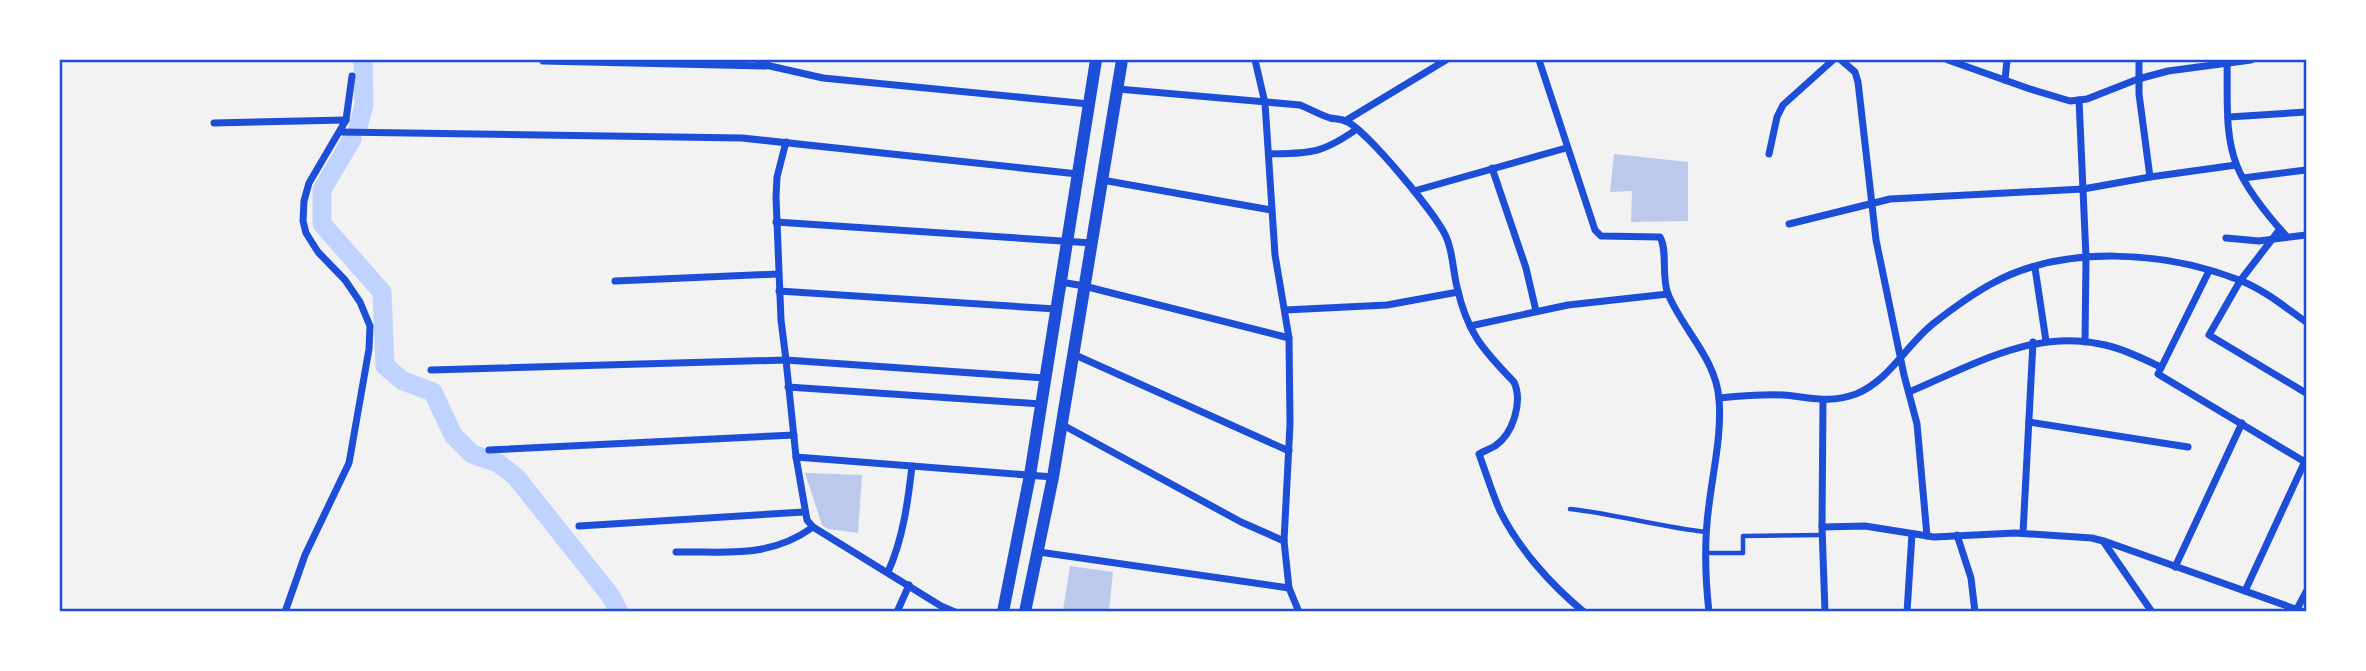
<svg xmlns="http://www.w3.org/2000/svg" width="2366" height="671" font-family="Georgia,serif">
  <rect width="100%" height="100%" fill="#f2f2f2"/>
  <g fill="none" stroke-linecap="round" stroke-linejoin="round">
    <g stroke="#bfd3fe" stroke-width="19">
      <path d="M358,127L364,105L363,60"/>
      <path d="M352,139L322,190V224L382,292L385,366L403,381L433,392L453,435L472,454L498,463L516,477L610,595L619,612"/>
    </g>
  </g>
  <g fill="#bdc9ec">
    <path d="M1614,154L1688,162V221L1631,222L1632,191L1610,192Z"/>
    <path d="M805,473L862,475L858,533L828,529L822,525Z"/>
    <path d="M1070,566L1113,572L1109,612L1063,610Z"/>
  </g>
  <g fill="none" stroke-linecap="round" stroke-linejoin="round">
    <g stroke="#1d4ed8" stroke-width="4.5">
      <path d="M1570,509C1616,514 1660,527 1706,532"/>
      <path d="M1706,553H1743V536L1822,535"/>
    </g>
    <g stroke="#1d4ed8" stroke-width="7">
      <path d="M758,60L770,66L823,78L1089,104"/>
      <path d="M1255,60L1265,103L1275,255L1289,338L1290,424L1284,541L1289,588"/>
      <path d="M1539,60L1595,230L1601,236L1660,237C1668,251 1661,277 1668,294C1683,330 1716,359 1719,399C1722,434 1713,471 1709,505C1704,540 1705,576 1709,612"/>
      <path d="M1841,60L1855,72L1858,82L1876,240L1904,375L1917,424L1927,536"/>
      <path d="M1948,60L2030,89L2070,101L2087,99L2138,79L2168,71L2251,60"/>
      <path d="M2139,60V94L2150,177"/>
      <path d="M543,61L766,66"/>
      <path d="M2227,62C2228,95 2224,134 2237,166C2247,191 2269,217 2287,237"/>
      <path d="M2005,80L2007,60"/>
      <path d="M1118,89L1300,105C1310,109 1320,115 1330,118C1335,119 1341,119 1346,121C1366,130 1439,217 1447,239C1453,254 1453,271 1457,287C1467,332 1482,349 1514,382C1523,402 1513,434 1495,446C1490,449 1484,451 1479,454C1486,473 1492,493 1500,511C1519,549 1551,585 1584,612"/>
      <path d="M2079,100L2086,257L2085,342"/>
      <path d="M2229,117L2306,112"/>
      <path d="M1345,121L1446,60"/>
      <path d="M214,123L346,120"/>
      <path d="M340,132L742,138L1078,174"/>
      <path d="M786,142L777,177L776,197L781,320L786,360L1045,378"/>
      <path d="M1269,154C1312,153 1321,154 1357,129"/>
      <path d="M1769,154L1777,117L1783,105L1833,60"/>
      <path d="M1492,168L1526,268L1536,311"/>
      <path d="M2243,178L2306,170"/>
      <path d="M1102,180L1271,210"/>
      <path d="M1414,191L1566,148"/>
      <path d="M776,222L1092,243"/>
      <path d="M1789,224L1890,199L2083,189L2150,177L2236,165"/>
      <path d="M2280,229L2240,281L2209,335L2306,393"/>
      <path d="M2226,238L2259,241L2306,235"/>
      <path d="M2035,268L2046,341"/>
      <path d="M2209,271L2158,374L2305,462"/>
      <path d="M615,281L778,274"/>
      <path d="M1061,282L1084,286L1289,338"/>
      <path d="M779,291L1056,309"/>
      <path d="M1285,310L1387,305L1458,292"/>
      <path d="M1470,326L1568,305L1668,294"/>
      <path d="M1073,354L1289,451"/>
      <path d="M431,370L786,360L796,457L807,520L813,527L941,606L955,612"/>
      <path d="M788,387L1041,404"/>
      <path d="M1909,392C1969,367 2032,329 2100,344C2122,348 2141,358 2161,367"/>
      <path d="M1719,398C1740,396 1761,394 1783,395C1811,397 1827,404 1856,394C1890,380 1906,345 1934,323C1952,309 1971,295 1991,284C2063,244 2164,251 2239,280C2263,289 2285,307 2306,322"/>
      <path d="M1823,401L1822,527L1825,612"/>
      <path d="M2029,422L2188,447"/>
      <path d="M1061,424L1241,522L1284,541"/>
      <path d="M489,450L794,435"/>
      <path d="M796,457L1053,477"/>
      <path d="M579,526L804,512"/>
      <path d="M1822,527L1865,526L1934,537L2015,533L2092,538L2103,541L2152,612"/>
      <path d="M2023,533L2033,342"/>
      <path d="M1957,535L1971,578L1975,612"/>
      <path d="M2104,541L2304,612"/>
      <path d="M676,552C726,551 769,559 813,527"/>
      <path d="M1039,552L1289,588L1299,612"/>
      <path d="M2175,567L2242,423"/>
      <path d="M888,572C903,539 908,501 912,466"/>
      <path d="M2245,591L2306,459"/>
      <path d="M2297,609L2306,592"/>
      <path d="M285,612L305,555L349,463L369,349L370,326L360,302L345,280L318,252L306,233L303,221L304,201L309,183L346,120L352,76"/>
      <path d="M897,612L909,585"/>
      <path d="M1907,612L1912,534"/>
    </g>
    <g stroke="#1d4ed8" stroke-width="12">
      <path d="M1003,612L1030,475L1096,60"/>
      <path d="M1025,612L1053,477L1122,60"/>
    </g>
  </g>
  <rect width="2366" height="671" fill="none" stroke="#ffffff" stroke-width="122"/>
  <rect x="61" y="61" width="2244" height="549" fill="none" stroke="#1d4ed8" stroke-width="2.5"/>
</svg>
